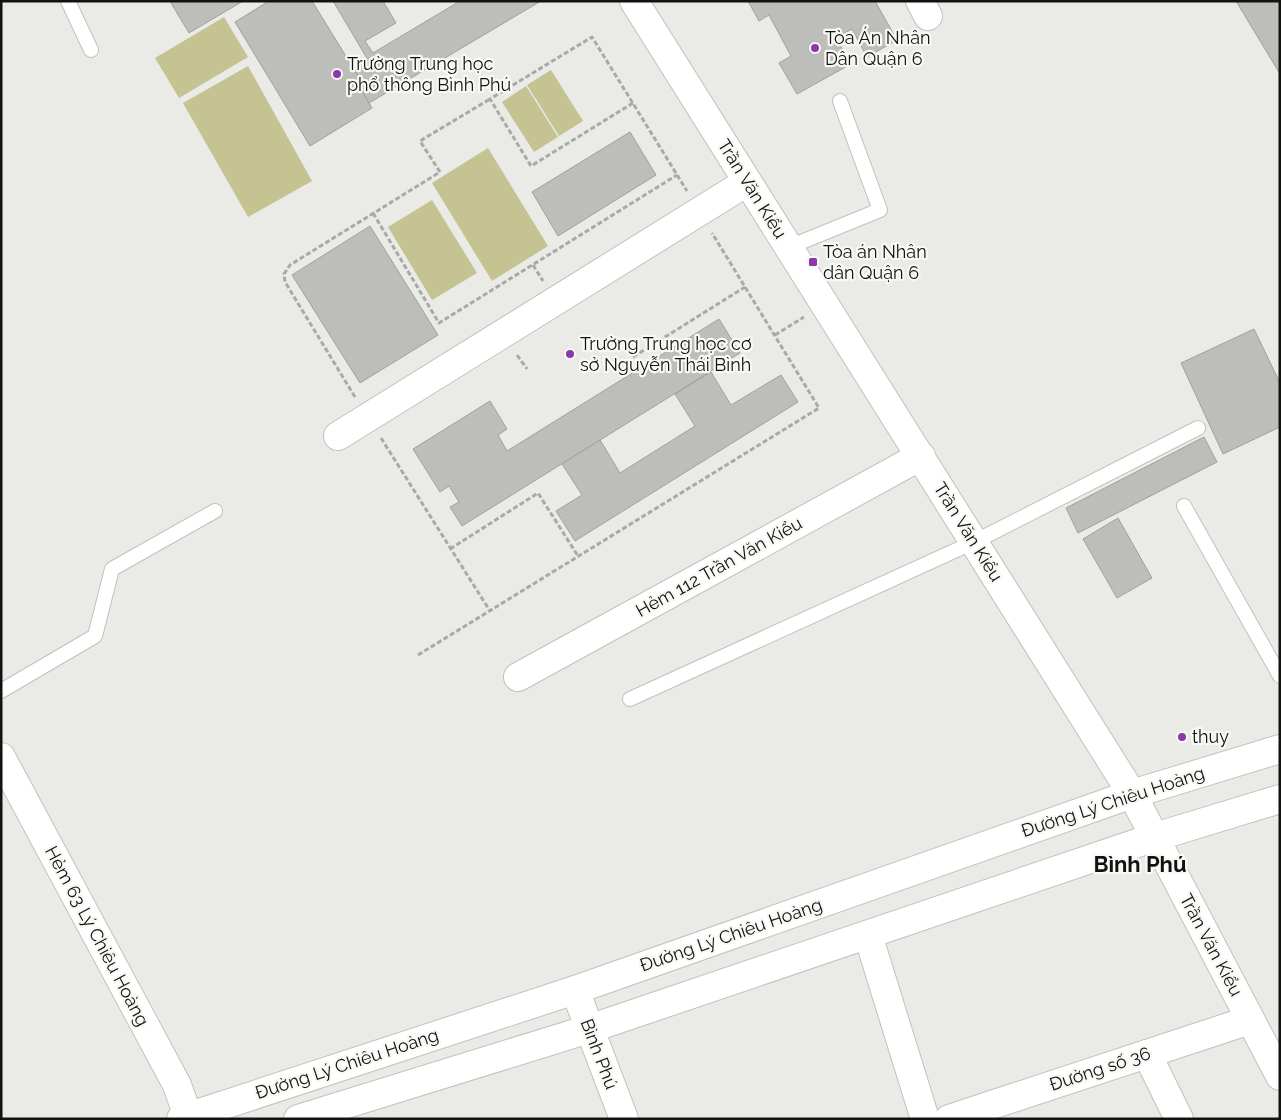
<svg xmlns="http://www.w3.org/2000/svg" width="1281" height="1120" font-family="Raleway,sans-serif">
  <rect width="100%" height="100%" fill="#eaeae7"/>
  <g fill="#c5c392">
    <path d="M224,17L248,57L179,98L155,58Z"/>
    <path d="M248,66L312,181L248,217L183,103Z"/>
    <path d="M551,70L583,121L559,136L527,85Z"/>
    <path d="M526,86L558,137L534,152L502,102Z"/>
    <path d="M488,148L548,246L492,281L432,183Z"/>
    <path d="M432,200L477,273L432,300L388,227Z"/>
  </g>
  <g fill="#bdbdba" stroke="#a0a09d">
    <path d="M173,1H243L189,33L171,3Z"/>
    <path d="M269,1H312L363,84L359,86L372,108L310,146L235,22Z"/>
    <path d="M333,1H383L396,23L365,41L373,53L460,1H541L369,103L359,86L363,84L354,68L368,60Z"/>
    <path d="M748,1H875L897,40L867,57L852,29L836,38L851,64L797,94L779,63L791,56L769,15L759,21Z"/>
    <path d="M1236,1H1280V74Z"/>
    <path d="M630,132L656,175L558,236L532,192Z"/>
    <path d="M370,226L438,335L360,383L292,275Z"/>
    <path d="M719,319L740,353L462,526L450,507L459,502L449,486L440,492L413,449L490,401L507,429L498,435L507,451Z"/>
    <path d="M1254,329L1280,383V427L1223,454L1181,363Z"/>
    <path d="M711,372L731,405L781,375L798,402L575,541L556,511L582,495L562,464L600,440L620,473L695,426L675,394Z"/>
    <path d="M1204,437L1217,462L1078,533L1066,508Z"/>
    <path d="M1118,518L1152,578L1117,598L1083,539Z"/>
  </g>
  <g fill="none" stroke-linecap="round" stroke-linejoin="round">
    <g stroke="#c1c1be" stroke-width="16">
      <g id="service">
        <path d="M68,1L91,50"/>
        <path d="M789,247L880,210L840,101"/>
        <path d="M1184,506L1280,676"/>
        <path d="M1,691L95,636L112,569L215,511"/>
        <path d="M630,699L974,542L1198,428"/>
      </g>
    </g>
    <g stroke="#c1c1be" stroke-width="30">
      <g id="minor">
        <path d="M920,1L928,16"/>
        <path d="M338,436L747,182"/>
        <path d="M518,677L921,456"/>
        <path d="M1,757L177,1085L189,1119"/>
        <path d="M868,935L925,1119"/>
        <path d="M1147,1054L1179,1119"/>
        <path d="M949,1119L1250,1020"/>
      </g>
    </g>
    <g stroke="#c1c1be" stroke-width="30">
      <g id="tertiary">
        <path d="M634,1L1132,794L1280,1076"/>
        <path d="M575,990L624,1119"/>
      </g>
    </g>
    <g stroke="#c1c1be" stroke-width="30">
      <g id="secondary">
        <path d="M181,1119L575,990L1132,794L1280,749"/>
        <path d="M298,1119L589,1029L1155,837L1280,799"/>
      </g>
    </g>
    <g stroke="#a9a9a7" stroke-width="3" stroke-dasharray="5 2.5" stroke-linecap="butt">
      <path d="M633,103L531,166L490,99L592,37L687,191"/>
      <path d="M373,213L439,323L677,175"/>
      <path d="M533,265L543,281"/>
      <path d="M775,335L804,317"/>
      <path d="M517,355L527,369"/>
      <path d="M633,357L745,287"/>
      <path d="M355,397L285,282L284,274L290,265L440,172L420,141L490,99"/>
      <path d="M381,438L490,611"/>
      <path d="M450,549L538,493L578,556"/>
      <path d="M418,655L819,408L712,233"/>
    </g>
    <use href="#service" stroke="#fff" stroke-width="14"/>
    <use href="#minor" stroke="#fff" stroke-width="28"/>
    <use href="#tertiary" stroke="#fff" stroke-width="28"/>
    <use href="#secondary" stroke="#fff" stroke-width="28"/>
  </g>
  <g fill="#8b39a9" stroke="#f8f8f5" stroke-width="2">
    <circle cx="815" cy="48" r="5"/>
    <circle cx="337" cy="74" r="5"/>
    <rect x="808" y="257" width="10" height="10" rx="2.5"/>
    <circle cx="570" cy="354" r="5"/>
    <circle cx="1182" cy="737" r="5"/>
  </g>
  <g text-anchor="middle" stroke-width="4.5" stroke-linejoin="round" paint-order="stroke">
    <g font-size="18" fill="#121211" stroke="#f8f8f5" text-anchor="start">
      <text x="825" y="44">Tòa Án Nhân<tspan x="825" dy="21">Dân Quận 6</tspan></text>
      <text x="347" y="70">Trường Trung học<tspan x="347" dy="21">phổ thông Bình Phú</tspan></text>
      <text x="823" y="258">Tòa án Nhân<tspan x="823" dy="21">dân Quận 6</tspan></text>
      <text x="580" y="350">Trường Trung học cơ<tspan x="580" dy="21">sở Nguyễn Thái Bình</tspan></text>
      <text x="1192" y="743">thuy</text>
    </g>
    <g font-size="18" fill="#121211" stroke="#f8f8f5">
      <text transform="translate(752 189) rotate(58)" y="6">Trần Văn Kiểu</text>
      <text transform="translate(968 532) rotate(58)" y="6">Trần Văn Kiểu</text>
      <text transform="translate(719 567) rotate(-29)" y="6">Hẻm 112 Trần Văn Kiểu</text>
      <text transform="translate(1113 802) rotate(-18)" y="6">Đường Lý Chiêu Hoàng</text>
      <text transform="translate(731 935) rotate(-19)" y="6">Đường Lý Chiêu Hoàng</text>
      <text transform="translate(97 936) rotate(62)" y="6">Hẻm 63 Lý Chiêu Hoàng</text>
      <text transform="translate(1211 945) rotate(62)" y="6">Trần Văn Kiểu</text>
      <text transform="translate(599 1054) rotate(69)" y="6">Bình Phú</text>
      <text transform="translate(347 1064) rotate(-18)" y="6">Đường Lý Chiêu Hoàng</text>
      <text transform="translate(1100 1069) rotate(-18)" y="6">Đường số 36</text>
    </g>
    <g font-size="22" font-weight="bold" fill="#121211" stroke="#f8f8f5">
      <text x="1140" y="872">Bình Phú</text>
    </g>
  </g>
  <rect width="1281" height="1120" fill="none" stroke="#121211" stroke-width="5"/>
</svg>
